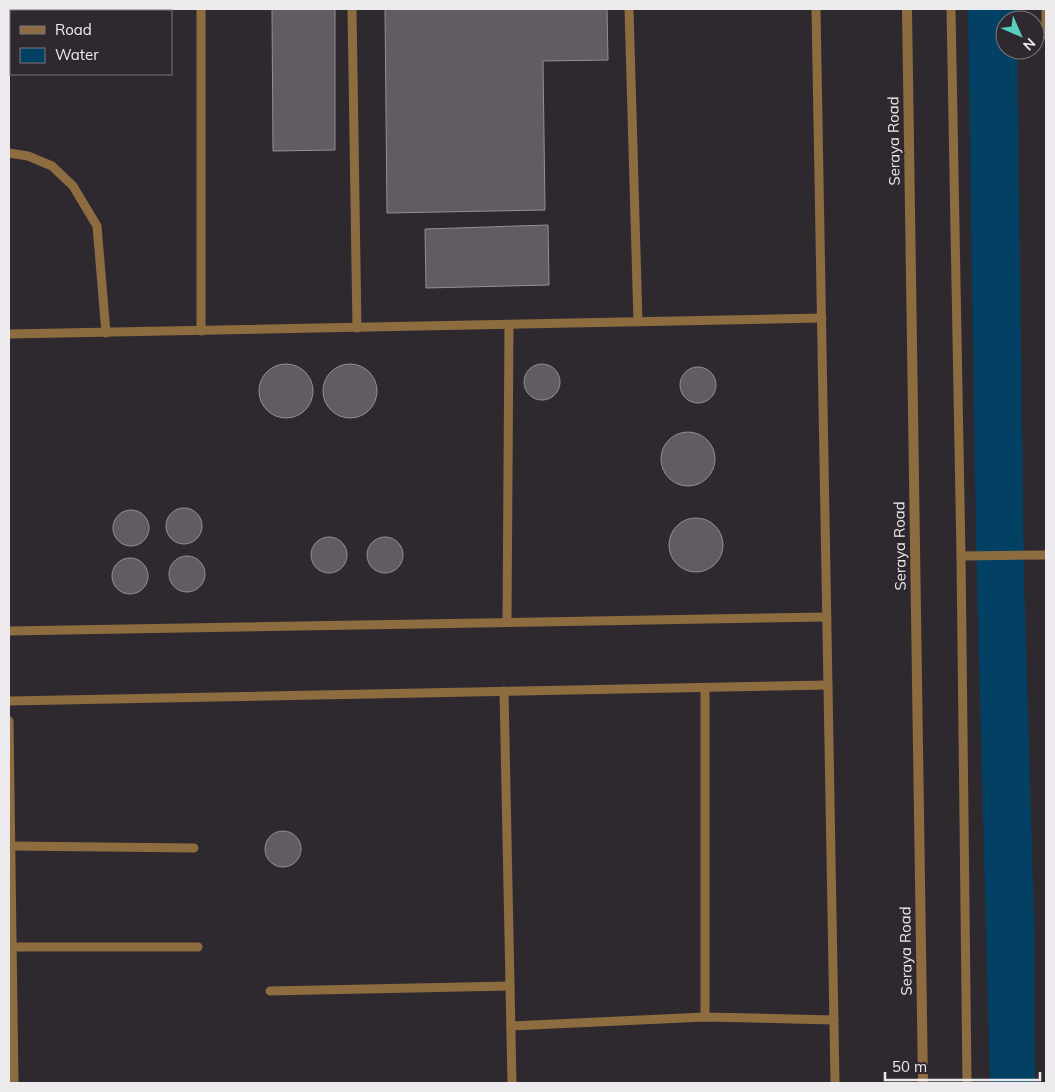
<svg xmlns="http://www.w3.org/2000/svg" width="1055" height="1092" font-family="Mulish,sans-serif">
  <rect width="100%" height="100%" fill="#2e292f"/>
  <path fill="#024164" d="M968,9H1017V20H1005V50H1017L1024,578L1034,920L1035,1083H990L976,540Z"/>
  <g fill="#615c63" stroke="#948e96">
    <path d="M272,9H335V150L273,151Z"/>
    <path d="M385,9H607L608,60L543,61L545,210L387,213Z"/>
    <path d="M548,225L549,285L426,288L425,229Z"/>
    <circle cx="542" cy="382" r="18"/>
    <circle cx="350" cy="391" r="27"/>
    <circle cx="286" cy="391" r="27"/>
    <circle cx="698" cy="385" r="18"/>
    <circle cx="688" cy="459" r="27"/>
    <circle cx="184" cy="526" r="18"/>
    <circle cx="131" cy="528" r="18"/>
    <circle cx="696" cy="545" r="27"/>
    <circle cx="329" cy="555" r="18"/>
    <circle cx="385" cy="555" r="18"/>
    <circle cx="187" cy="574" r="18"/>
    <circle cx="130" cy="576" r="18"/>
    <circle cx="283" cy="849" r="18"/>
  </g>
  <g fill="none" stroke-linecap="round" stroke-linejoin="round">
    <g stroke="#8d6c40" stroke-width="9">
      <path d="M352,9L357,328"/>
      <path d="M629,9L638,322"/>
      <path d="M816,9L835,1083"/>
      <path d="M951,9L961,556L967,1083"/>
      <path d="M1046,9V35"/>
      <path d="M30,11L33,9"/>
      <path d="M9,23L11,22"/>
      <path d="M9,153L28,156L52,166L73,186L97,226L106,333"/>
      <path d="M201,331V9"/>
      <path d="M9,334L822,318"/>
      <path d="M961,556L1046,555"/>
      <path d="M507,622L509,325"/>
      <path d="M9,631L827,617"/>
      <path d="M504,691L512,1083"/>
      <path d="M9,701L828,685"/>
      <path d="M9,721L14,1083"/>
      <path d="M10,846L194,848"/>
      <path d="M12,947H198"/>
      <path d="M270,991L510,986"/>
      <path d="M705,1017V688"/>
      <path d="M511,1026L705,1017L834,1020"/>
    </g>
    <path stroke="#8d6c40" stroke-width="10" d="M907,9L923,1083"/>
  </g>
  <g text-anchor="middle" stroke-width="4" stroke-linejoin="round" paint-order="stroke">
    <g font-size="15" fill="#edeaee" stroke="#2e292f">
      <text transform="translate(894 141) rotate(-91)" y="5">Seraya Road</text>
      <text transform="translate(900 546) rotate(-91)" y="5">Seraya Road</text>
      <text transform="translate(906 951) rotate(-91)" y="5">Seraya Road</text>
    </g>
  </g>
  <rect width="1055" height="1092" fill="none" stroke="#edeaee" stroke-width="20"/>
  <rect x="10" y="10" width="162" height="65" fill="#2e292f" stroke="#7a767b"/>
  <rect x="20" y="26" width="25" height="8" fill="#8d6c40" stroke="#7a767b"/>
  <text x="55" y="35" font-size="15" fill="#edeaee">Road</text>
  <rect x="20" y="48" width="25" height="15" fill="#024164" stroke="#7a767b"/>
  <text x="55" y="60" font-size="15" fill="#edeaee">Water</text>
  <g transform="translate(1020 35) rotate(135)"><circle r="24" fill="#2e292f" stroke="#7a767b"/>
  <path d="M0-4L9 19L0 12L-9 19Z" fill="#59cebf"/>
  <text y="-8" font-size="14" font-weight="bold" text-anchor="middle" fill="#edeaee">N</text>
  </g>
  <path d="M885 1072v8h155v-8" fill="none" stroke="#edeaee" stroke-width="2.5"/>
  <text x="892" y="1072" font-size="15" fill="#edeaee" stroke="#2e292f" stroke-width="4" paint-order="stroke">50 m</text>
</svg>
